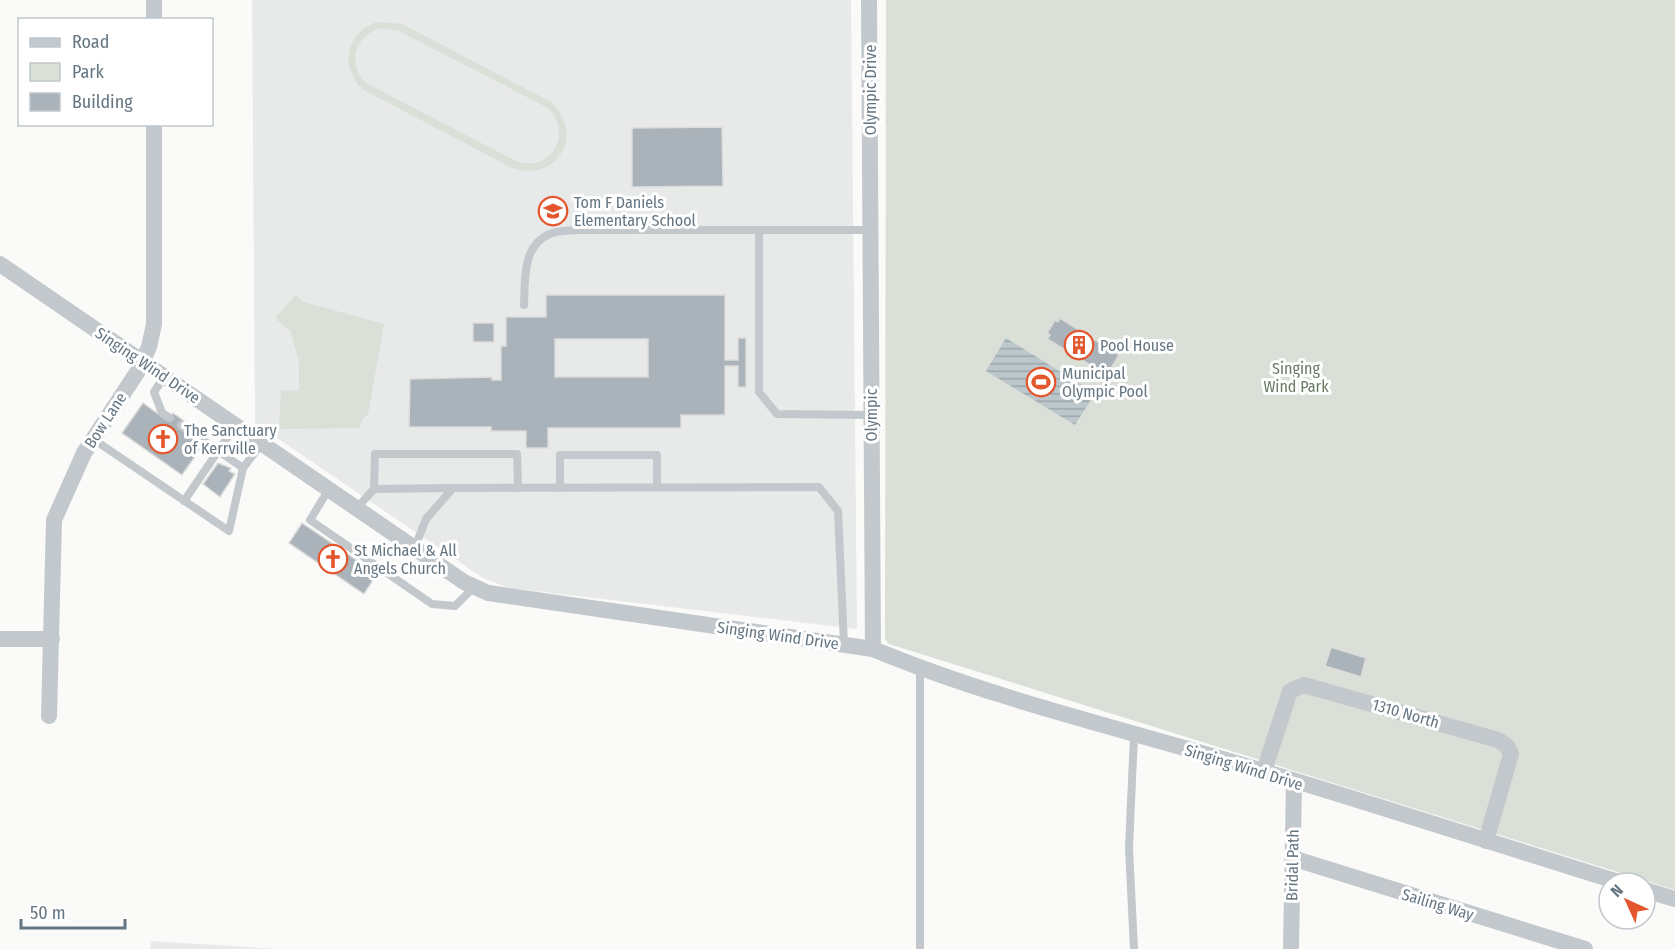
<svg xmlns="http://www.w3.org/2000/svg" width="1675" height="949" font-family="'Fira Sans Condensed',sans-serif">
  <defs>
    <pattern id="water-rules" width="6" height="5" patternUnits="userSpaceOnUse" patternTransform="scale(1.5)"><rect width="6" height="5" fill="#bbc7cb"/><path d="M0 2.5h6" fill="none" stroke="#9ca6aa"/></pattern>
  </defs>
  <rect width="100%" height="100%" fill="#fafaf8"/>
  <g fill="#e8e9e9">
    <path d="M252,0H851L857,629L509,588L483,578L255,423Z"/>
    <path d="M151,941L278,949H150Z"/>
  </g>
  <g fill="#dadfd7" fill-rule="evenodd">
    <path d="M886,0H1675V890L889,644L885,639Z"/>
    <path d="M377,22L402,24L551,102C586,134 557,183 512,168L362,89C339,66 347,32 377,22ZM379,28L399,31L548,108C574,133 551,174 516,161L366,83C347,64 354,38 379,28Z"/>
    <path d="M296,295L304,302L384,324L368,414L362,419L360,428L279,429L281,390L299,391V363L291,332L275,318Z"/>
  </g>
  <path fill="url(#water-rules)" d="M1006,338L1095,393L1075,425L986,371Z"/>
  <g fill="#aab3b9" stroke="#dcdcda" stroke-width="1.5" fill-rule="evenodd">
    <path d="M722,127L723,186L632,187V128Z"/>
    <path d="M546,295H725V360H738V338H746V387H738V366H725V415H681V428H548V448H526V431H491V427H409L410,379L492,377V380H501V346H506V317H546ZM555,339H648V377H555Z"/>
    <path d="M1060,318L1119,355L1107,375L1047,339L1050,335L1047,333L1055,320L1058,322Z"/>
    <rect x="473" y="323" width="21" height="19"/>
    <path d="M143,403L168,421L173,413L184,421L179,428L203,445L182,475L122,433Z"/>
    <path d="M218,463L231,468L229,471L235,474L220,497L203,484Z"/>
    <path d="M302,523L377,574L364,594L289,543Z"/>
    <path d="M1331,647L1366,658L1361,677L1325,666Z"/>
  </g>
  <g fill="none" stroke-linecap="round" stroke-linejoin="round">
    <g stroke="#c3c8cc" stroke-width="8">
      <path d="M759,231V392L777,414L871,415"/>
      <path d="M524,305C525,281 522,245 550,234C558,230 570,231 578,230H870"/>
      <path d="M164,377L154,392L162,413L170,418"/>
      <path d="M181,425L243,468"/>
      <path d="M93,439L229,531L243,468L262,443"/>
      <path d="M560,488V455H657V487"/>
      <path d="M329,489L310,520L432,604L455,606L474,587"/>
      <path d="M374,489L375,454H517L518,488"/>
      <path d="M184,501L236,425"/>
      <path d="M357,508L374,489L453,488"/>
      <path d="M415,547L426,519L453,488L819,487L838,511L844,644"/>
      <path d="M920,669V949"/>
      <path d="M1134,949L1129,848L1134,735"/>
    </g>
    <g stroke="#c3c8cc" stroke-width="16">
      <path d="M869,0L873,649"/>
      <path d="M154,20V0"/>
      <path d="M0,264L464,582L488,593L873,649C998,701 1133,731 1263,771C1383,807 1502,846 1622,883"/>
      <path d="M0,639H52"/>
      <path d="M49,716L54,520L84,453L138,371L149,347L154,324V124"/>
      <path d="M1264,771L1290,691L1304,685L1498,740L1507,746L1511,754L1486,841"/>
      <path d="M1292,858L1585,949"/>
      <path d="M1645,890L1675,899"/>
      <path d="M1291,949L1294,782"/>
    </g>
  </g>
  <defs>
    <g id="school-ring" transform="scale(1.5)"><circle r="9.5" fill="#fff" stroke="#e4572e" stroke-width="1.5"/><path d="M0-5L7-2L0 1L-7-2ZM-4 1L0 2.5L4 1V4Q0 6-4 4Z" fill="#e4572e"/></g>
    <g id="building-ring" transform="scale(1.5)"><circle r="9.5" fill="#fff" stroke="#e4572e" stroke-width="1.5"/><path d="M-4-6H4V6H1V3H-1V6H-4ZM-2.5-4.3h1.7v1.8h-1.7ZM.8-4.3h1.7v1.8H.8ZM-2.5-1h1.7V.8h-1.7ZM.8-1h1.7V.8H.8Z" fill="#e4572e"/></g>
    <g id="stadium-ring" transform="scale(1.5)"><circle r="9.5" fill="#fff" stroke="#e4572e" stroke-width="1.5"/><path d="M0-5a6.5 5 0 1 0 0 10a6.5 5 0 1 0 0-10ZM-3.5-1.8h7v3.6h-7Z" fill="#e4572e"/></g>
    <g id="church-ring" transform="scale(1.5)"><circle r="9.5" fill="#fff" stroke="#e4572e" stroke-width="1.5"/><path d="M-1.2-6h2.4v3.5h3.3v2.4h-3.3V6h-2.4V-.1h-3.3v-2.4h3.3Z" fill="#e4572e"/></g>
  </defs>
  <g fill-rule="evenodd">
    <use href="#school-ring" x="553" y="211"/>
    <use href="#building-ring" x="1079" y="345"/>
    <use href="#stadium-ring" x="1041" y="382"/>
    <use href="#church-ring" x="163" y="439"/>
    <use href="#church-ring" x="333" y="559"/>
  </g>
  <g text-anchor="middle" stroke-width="6" stroke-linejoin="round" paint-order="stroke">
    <g font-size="16" fill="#657683" stroke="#fff">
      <text transform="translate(870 90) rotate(-90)" y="6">Olympic Drive</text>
      <text transform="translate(148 365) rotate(34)" y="6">Singing Wind Drive</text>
      <text transform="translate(871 415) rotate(-90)" y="6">Olympic</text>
      <text transform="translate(105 420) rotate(-57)" y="6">Bow Lane</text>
      <text transform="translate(778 635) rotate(8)" y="6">Singing Wind Drive</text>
      <text transform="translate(1406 713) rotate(16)" y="6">1310 North</text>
      <text transform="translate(1244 767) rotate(17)" y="6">Singing Wind Drive</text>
      <text transform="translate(1292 865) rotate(-89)" y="6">Bridal Path</text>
      <text transform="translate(1438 904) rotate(17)" y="6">Sailing Way</text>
    </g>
    <g font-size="16" fill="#657683" stroke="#fff" text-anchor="start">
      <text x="574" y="208">Tom F Daniels<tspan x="574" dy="18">Elementary School</tspan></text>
      <text x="1100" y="351">Pool House</text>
      <text x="1062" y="379">Municipal<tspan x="1062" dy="18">Olympic Pool</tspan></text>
      <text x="184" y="436">The Sanctuary<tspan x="184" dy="18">of Kerrville</tspan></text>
      <text x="354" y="556">St Michael &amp; All<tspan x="354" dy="18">Angels Church</tspan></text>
    </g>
    <g font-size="16" fill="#687a64" stroke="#fff">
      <text x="1296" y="374">Singing<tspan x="1296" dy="18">Wind Park</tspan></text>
    </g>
  </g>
  <rect x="18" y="18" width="195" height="108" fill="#ffffff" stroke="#c1c8cd" stroke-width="1.5"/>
  <rect x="30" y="38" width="30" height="9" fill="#c3c8cc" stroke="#c1c8cd" stroke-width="1.5"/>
  <text x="72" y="48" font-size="18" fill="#657683">Road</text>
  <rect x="30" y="63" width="30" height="18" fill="#dadfd7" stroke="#c1c8cd" stroke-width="1.5"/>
  <text x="72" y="78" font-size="18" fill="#657683">Park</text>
  <rect x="30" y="93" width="30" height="18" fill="#aab3b9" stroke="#c1c8cd" stroke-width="1.5"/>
  <text x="72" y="108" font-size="18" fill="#657683">Building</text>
  <g transform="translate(1627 901) rotate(315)"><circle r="28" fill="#ffffff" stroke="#c1c8cd" stroke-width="1.5"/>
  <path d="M0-4.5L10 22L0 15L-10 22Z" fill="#e4572e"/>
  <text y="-9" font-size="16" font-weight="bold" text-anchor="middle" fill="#657683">N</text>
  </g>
  <path d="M21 919v9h104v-9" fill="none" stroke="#657683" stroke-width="3"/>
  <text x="30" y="919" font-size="18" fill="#657683" stroke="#ffffff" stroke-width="4.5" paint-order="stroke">50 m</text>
</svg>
